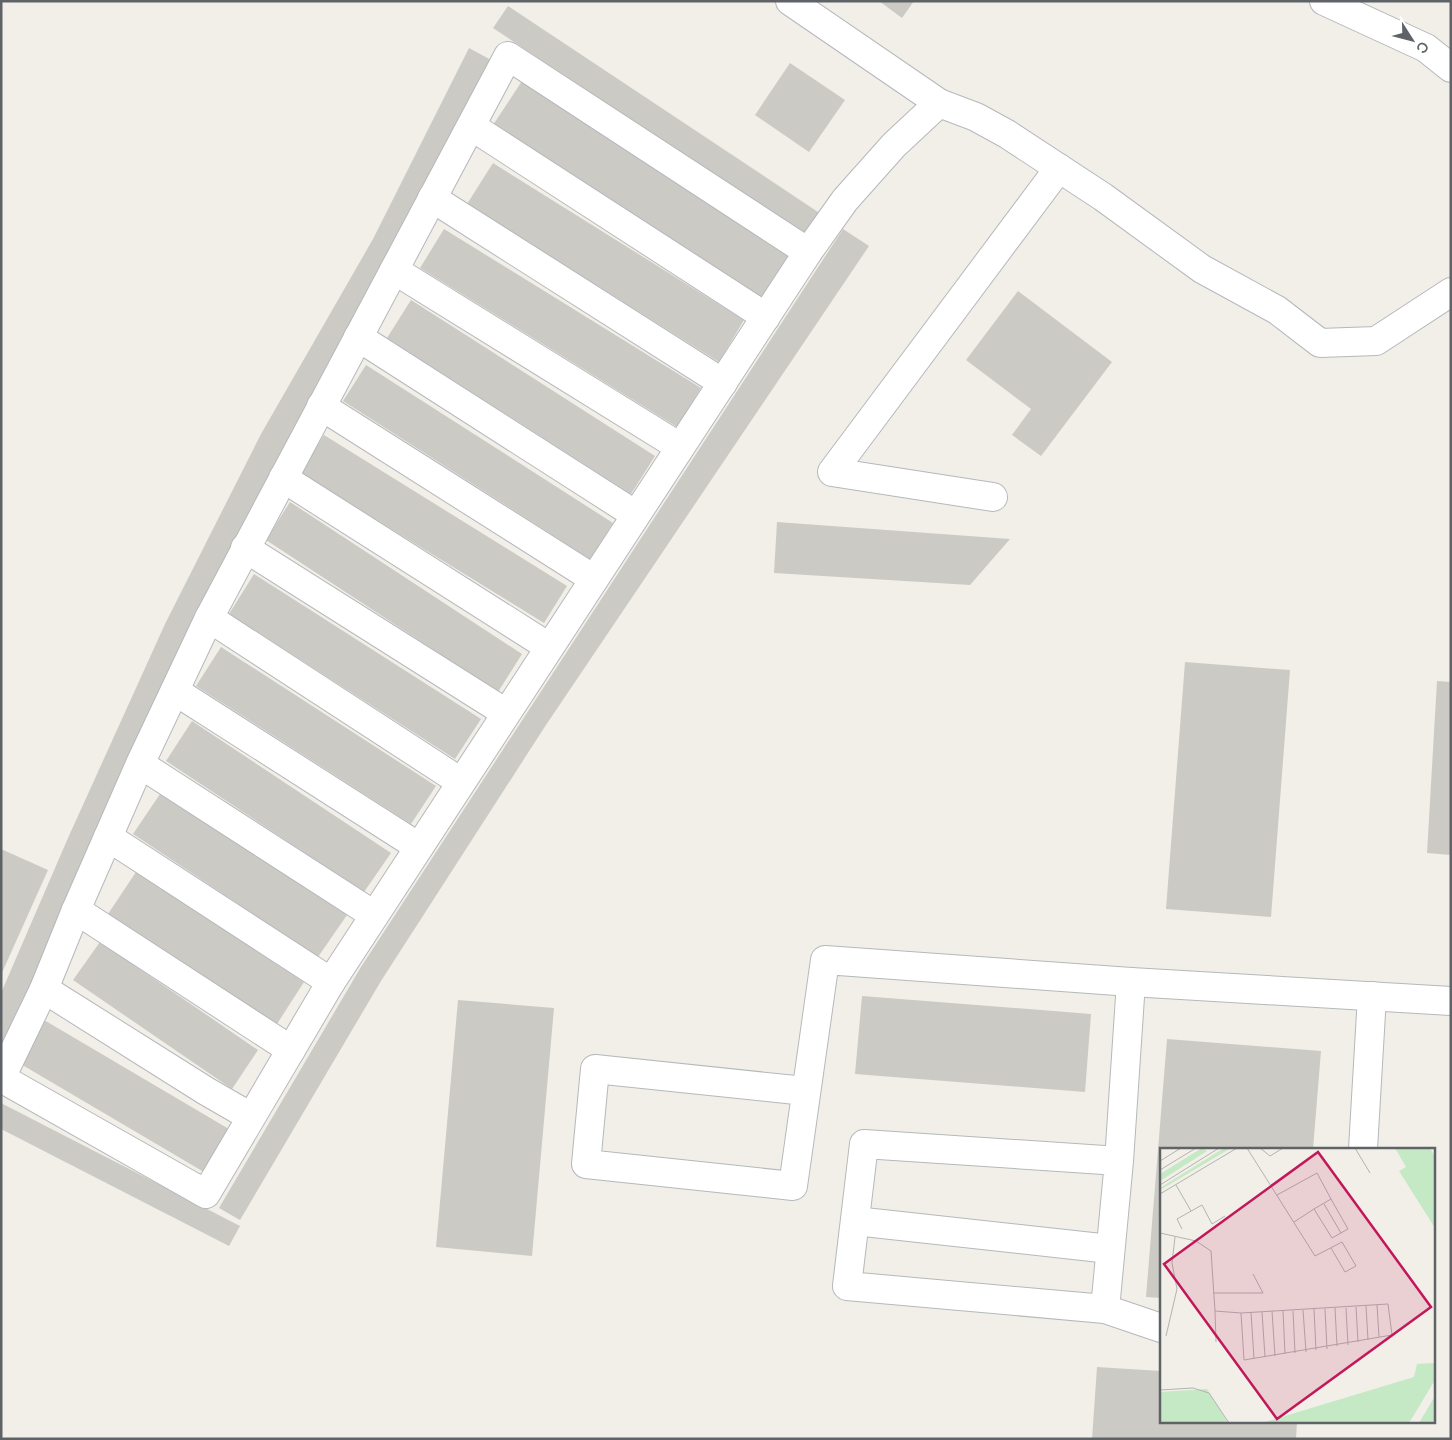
<svg xmlns="http://www.w3.org/2000/svg" width="1452" height="1440" font-family="Manrope,sans-serif">
  <rect width="100%" height="100%" fill="#f1efe8"/>
  <g fill="#cccac5">
    <path d="M879,1H914L902,18Z"/>
    <path d="M508,6L821,214L806,236L493,28Z"/>
    <path d="M469,48L493,61L1,1053V993L68,838L165,624L261,434L373,239Z"/>
    <path d="M790,63L845,100L809,152L755,115Z"/>
    <path d="M522,81L790,255L761,299L493,125Z"/>
    <path d="M493,163L744,320L719,362L467,204Z"/>
    <path d="M444,229L701,388L677,427L420,268Z"/>
    <path d="M843,229L869,246L544,728L381,981L240,1220L219,1208L361,967Z"/>
    <path d="M1018,291L1112,362L1041,456L1012,435L1031,409L966,360Z"/>
    <path d="M411,300L655,456L631,494L387,338Z"/>
    <path d="M366,365L613,523L590,559L343,401Z"/>
    <path d="M324,435L567,586L544,623L300,473Z"/>
    <path d="M290,502L522,654L498,692L266,540Z"/>
    <path d="M777,522L1010,539L970,585L774,573Z"/>
    <path d="M254,574L481,719L455,759L229,614Z"/>
    <path d="M221,647L436,786L411,824L196,686Z"/>
    <path d="M1185,662L1290,670L1271,917L1166,909Z"/>
    <path d="M1437,681L1451,682V855L1427,853Z"/>
    <path d="M192,721L391,853L364,892L166,761Z"/>
    <path d="M162,791L347,915L318,957L133,834Z"/>
    <path d="M1,849L48,870L1,975Z"/>
    <path d="M136,872L304,982L277,1024L108,914Z"/>
    <path d="M100,942L258,1050L232,1089L73,980Z"/>
    <path d="M862,996L1091,1014L1085,1092L855,1074Z"/>
    <path d="M458,1000L554,1008L532,1256L436,1247Z"/>
    <path d="M44,1020L234,1132L209,1175L19,1063Z"/>
    <path d="M1167,1039L1321,1051L1313,1149H1161V1298L1146,1297Z"/>
    <path d="M1,1103L240,1226L229,1246L1,1129Z"/>
    <path d="M1097,1367L1161,1371V1421H1297L1296,1439H1092Z"/>
  </g>
  <g fill="none" stroke-linecap="round" stroke-linejoin="round">
    <g stroke="#b5b8bc" stroke-width="30">
      <g id="minor">
        <path d="M790,1L939,103"/>
        <path d="M1324,1L1426,48L1451,68"/>
        <path d="M471,126L766,317"/>
        <path d="M432,198L723,383"/>
        <path d="M394,270L680,447"/>
        <path d="M358,337L636,515"/>
        <path d="M321,406L594,579"/>
        <path d="M283,478L549,647"/>
        <path d="M993,497L832,472L1059,168"/>
        <path d="M245,548L506,713"/>
        <path d="M209,618L461,782"/>
        <path d="M175,691L419,847"/>
        <path d="M140,764L374,915"/>
        <path d="M108,837L331,982"/>
        <path d="M76,910L291,1050"/>
        <path d="M44,989L206,1091L251,1117"/>
        <path d="M1,1078L206,1194L331,982L808,252L845,200L894,145L939,103L976,117L1007,134L1103,197L1202,269L1277,310L1320,343L1376,341L1451,292"/>
        <path d="M1,1078L44,989L76,910L140,764L209,618L508,56L808,252"/>
        <path d="M805,1091L595,1069L586,1164L793,1186L825,960L1131,982L1451,1001"/>
        <path d="M1363,1149L1372,996"/>
        <path d="M1119,1161L1105,1309L847,1286L864,1144L1119,1161L1131,982"/>
        <path d="M855,1221L1110,1249"/>
        <path d="M1105,1309L1161,1328"/>
      </g>
    </g>
    <use href="#minor" stroke="#fff" stroke-width="28"/>
  </g>
  <g transform="translate(1160 1148)">
    <rect width="275" height="275" fill="#f1efe8"/>
    <path d="M42,0L47,3L0,33V26ZM64,0H71L0,42V40ZM235,0H270L275,9V80L239,23L246,19ZM275,215V232L249,275H102L254,229L257,216ZM47,241L68,275H0V244ZM275,248V275H259Z" fill="#c5e8c5"/>
    <path fill="none" stroke="#b3b3b1" stroke-width="1" d="M87,0L155,108L182,94L196,118L185,124L171,100M100,0L110,8L123,0M195,0L210,25M0,13L21,0M0,22L36,0M0,37L59,0M16,37L31,63M0,46L77,0M117,47L157,25L171,51M164,56L181,85M134,74L154,61L172,90L188,81L171,51L154,61M22,81L17,71L42,57L52,76L65,68M0,85L36,93L51,103L55,163L81,165L228,156L232,187L84,212L81,165M53,145H103L93,126M217,157L219,189M206,158L208,192M196,159L198,194M175,160L177,198M186,160L188,197M154,161L156,202M165,161L167,201M143,162L146,204M55,163L56,194M112,163L115,208M123,163L125,206M133,163L135,205M91,164L94,211M102,164L105,209M6,188L17,141L12,115L15,89M0,242L33,240L49,245L69,275"/>
    <path fill="#c2185b" fill-opacity="0.15" stroke="#c2185b" stroke-width="2.5" d="M158,4L271,159L117,271L4,116Z"/>
    <rect width="275" height="275" fill="none" stroke="#5f6368" stroke-width="2.5"/>
  </g>
  <rect width="1452" height="1440" fill="none" stroke="#5f6368" stroke-width="5"/>
  <g transform="translate(1412 40) rotate(126)" stroke="#ffffff" stroke-width="4" paint-order="stroke">
  <path d="M0-4L9 19L0 12L-9 19Z" fill="#5f6368"/>
  <text y="-8" font-size="14" font-weight="bold" text-anchor="middle" fill="#5f6368">С</text>
  </g>
</svg>
